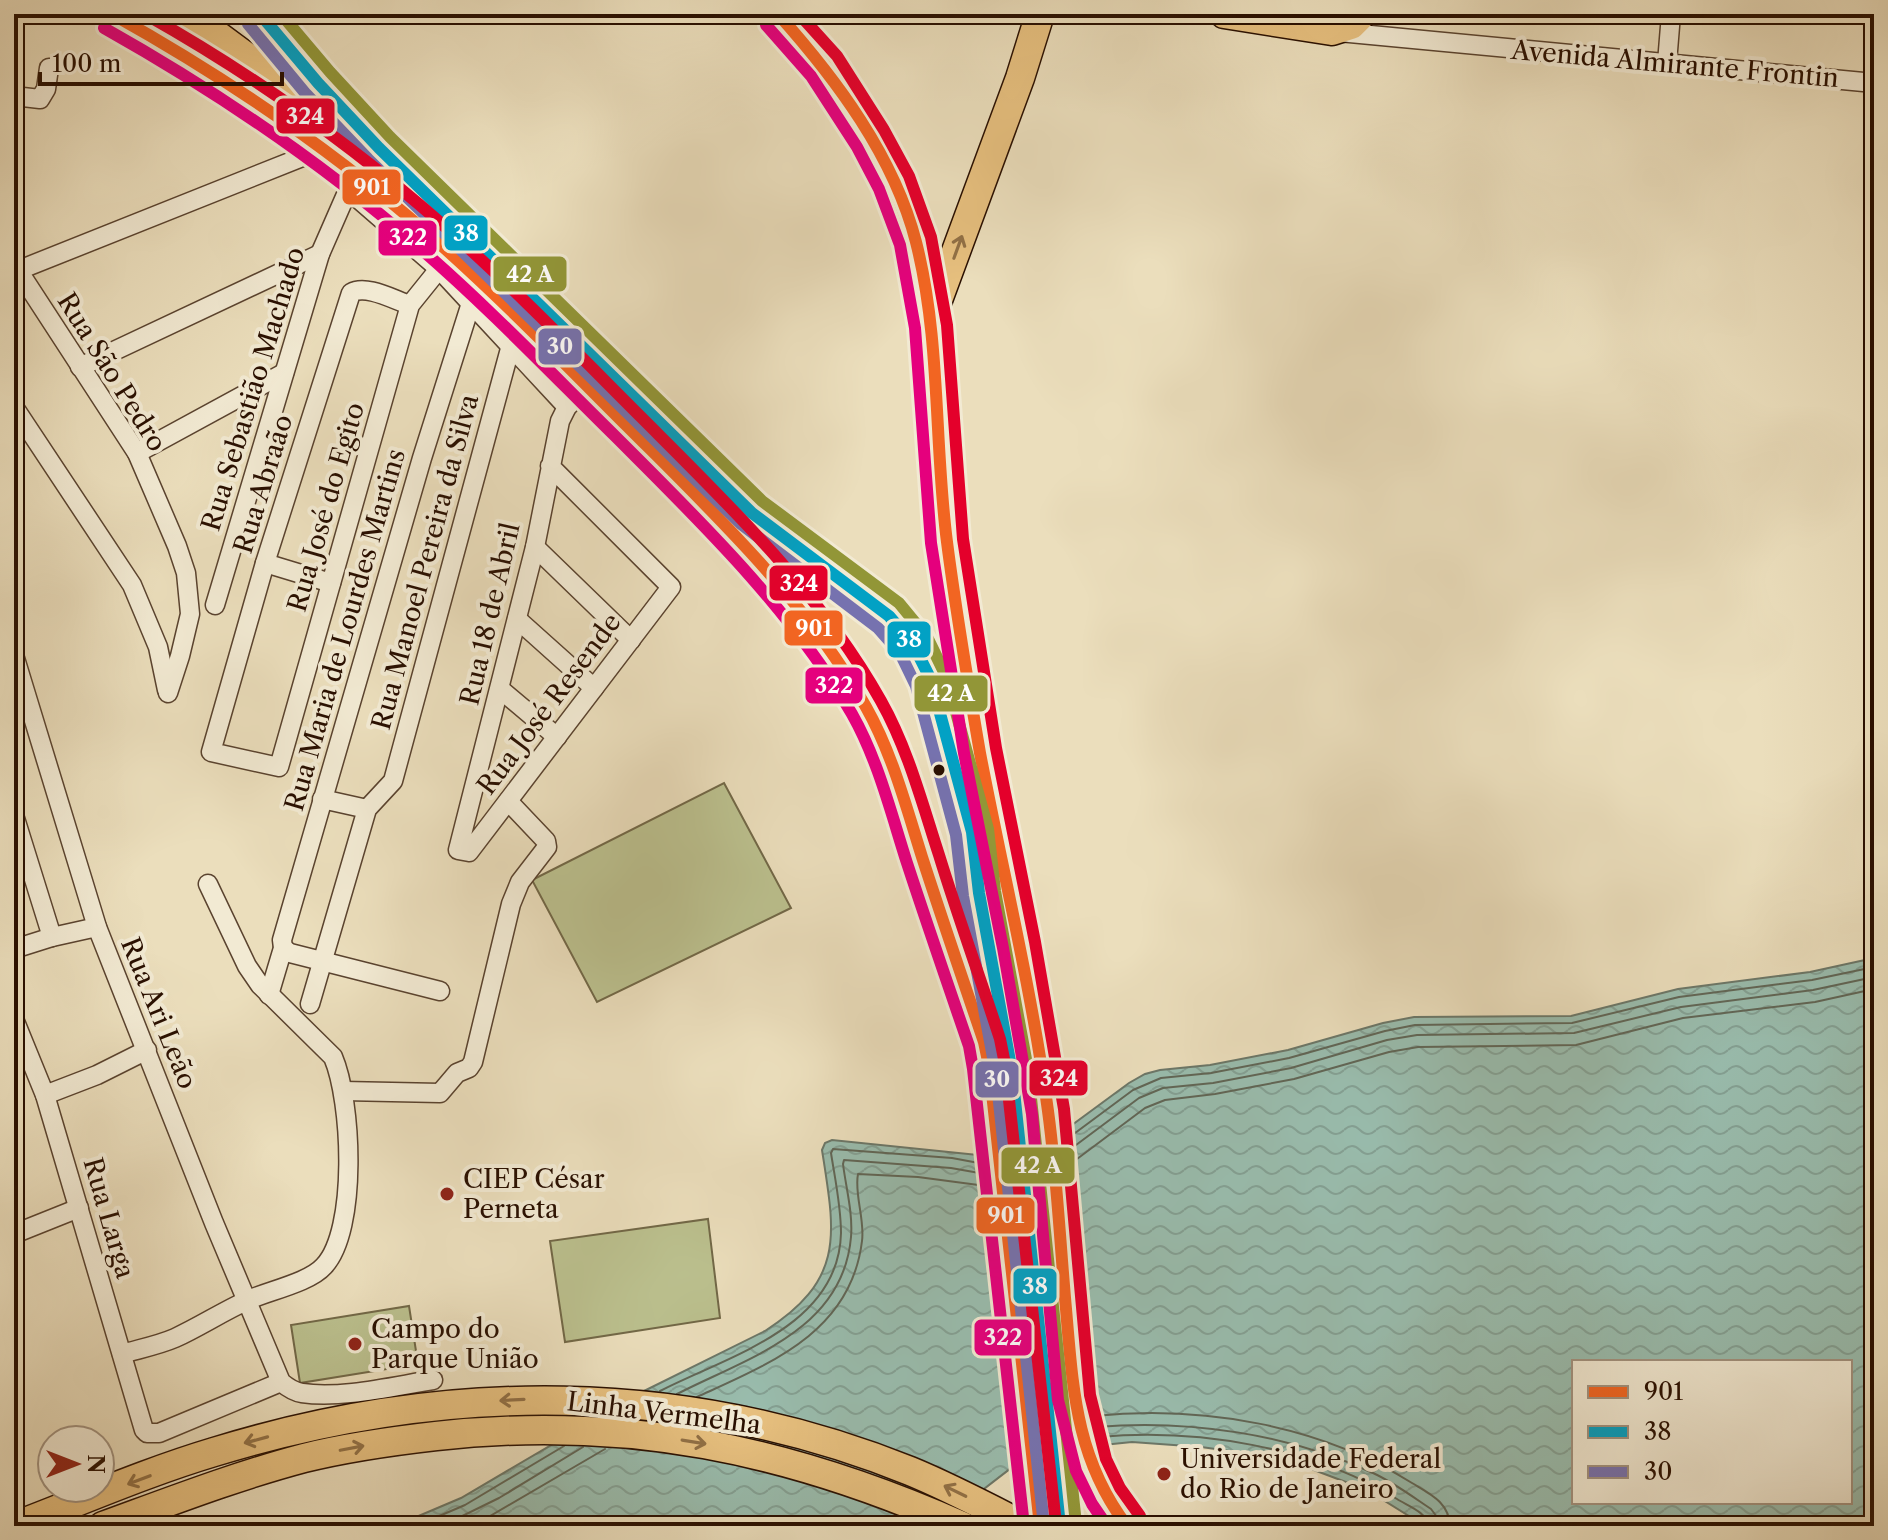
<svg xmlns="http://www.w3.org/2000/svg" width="1888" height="1540" font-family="'Libre Caslon Text',serif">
  <defs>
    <pattern id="water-waves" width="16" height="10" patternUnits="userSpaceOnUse" patternTransform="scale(2)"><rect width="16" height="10" fill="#99bcad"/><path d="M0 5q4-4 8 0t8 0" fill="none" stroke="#84a093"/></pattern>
  </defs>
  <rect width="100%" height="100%" fill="#ebdebc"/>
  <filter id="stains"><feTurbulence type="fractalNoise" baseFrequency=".0025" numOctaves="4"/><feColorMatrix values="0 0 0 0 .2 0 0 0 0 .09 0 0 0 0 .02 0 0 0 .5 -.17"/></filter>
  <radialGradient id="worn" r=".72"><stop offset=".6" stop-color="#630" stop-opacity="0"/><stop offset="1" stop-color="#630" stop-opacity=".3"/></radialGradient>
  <g fill="#bbc08e" stroke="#726847" stroke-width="2">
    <path d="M724,783L791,908L597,1002L532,880Z"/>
    <path d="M708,1219L720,1318L565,1342L550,1241Z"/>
    <path d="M409,1306L418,1364L300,1383L291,1325Z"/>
  </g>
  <path fill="url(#water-waves)" stroke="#6c7768" stroke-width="2" fill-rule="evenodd" d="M1874,958V1526H1425L1367,1490L1282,1458L1201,1447L1132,1442L1054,1450L1024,1458L936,1526H395L461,1498L640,1393L765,1331C846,1279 835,1234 822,1150L825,1143L832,1140L1007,1158L1042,1147L1129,1083L1145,1074L1160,1070L1210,1065L1288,1050L1383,1023L1414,1017L1571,1016L1678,989L1810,972ZM1574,1362H1850V1502H1574Z"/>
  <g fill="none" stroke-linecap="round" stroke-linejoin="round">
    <g stroke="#616656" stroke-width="2">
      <path d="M1067,1139L1133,1090L1161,1078L1211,1073L1289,1058L1385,1031L1415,1025L1572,1023L1679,997L1812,980L1874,967"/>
      <path d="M1068,1151L1139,1098L1163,1088L1213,1083L1291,1068L1387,1040L1417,1035L1574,1033L1681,1007L1813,990L1874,977"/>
      <path d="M1069,1165L1145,1108L1165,1100L1215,1094L1294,1079L1389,1052L1418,1047L1576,1045L1683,1018L1815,1002L1874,989"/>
      <path d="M660,1391C728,1356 839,1327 841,1233C841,1206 835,1179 831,1153L833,1149L952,1158L984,1164"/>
      <path d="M677,1394C747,1358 843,1331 851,1237C853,1213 846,1188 843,1164L844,1160L951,1168L985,1174"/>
      <path d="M697,1397C771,1363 851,1332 862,1241C865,1219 854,1194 858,1174L918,1177L986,1186"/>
      <path d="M1094,1416C1202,1405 1320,1425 1412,1483C1430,1494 1449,1502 1450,1526"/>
      <path d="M1096,1427C1188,1419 1289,1434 1373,1473C1393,1482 1413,1497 1431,1509L1437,1517L1438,1526"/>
      <path d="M1099,1437C1197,1428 1313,1447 1397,1499C1408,1506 1427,1512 1428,1526"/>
      <path d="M416,1526L465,1505L564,1446"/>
      <path d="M442,1526L499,1498L583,1447"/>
      <path d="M473,1526L605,1449"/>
    </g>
    <g stroke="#5a432f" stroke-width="21">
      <g id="minor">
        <path d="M1339,32L1874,83"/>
        <path d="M1667,63L1671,14"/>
        <path d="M14,96L40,99L46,89L49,68"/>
        <path d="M349,179L348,190L439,269L567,407"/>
        <path d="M14,264L137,453L177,546L186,573L190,614L180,656L168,693"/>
        <path d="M14,272L320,150"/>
        <path d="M410,305C394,300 366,284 351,293L265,563L211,752L279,767L410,305L439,269"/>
        <path d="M80,367L320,254"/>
        <path d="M14,407L132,585L158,647L167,690"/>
        <path d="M137,453L284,373"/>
        <path d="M550,466L671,587L469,852L458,850L535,547L560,421L567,407L588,387"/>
        <path d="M535,547L631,640"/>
        <path d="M265,563L331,583"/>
        <path d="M215,605L320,254L348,190"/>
        <path d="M517,619L594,688"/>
        <path d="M14,655L97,927L214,1223L281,1382C287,1387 294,1392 302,1393C341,1399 394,1386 433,1380"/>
        <path d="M500,689L557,737"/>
        <path d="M322,799L367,809"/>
        <path d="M14,815L52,937"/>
        <path d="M283,948L290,953L440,991"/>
        <path d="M14,949L52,937L97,927"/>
        <path d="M269,995L283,948L282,940L422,458L478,281"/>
        <path d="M310,1004L367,809L393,781L511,345L520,321"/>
        <path d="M14,1019L45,1095L144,1430L147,1433H159L281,1382"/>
        <path d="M343,1091L440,1093L457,1073L469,1068L473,1062L511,904L520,882L547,847L546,841L508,801"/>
        <path d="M45,1095L97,1075L147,1050"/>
        <path d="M14,1234L79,1208"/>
        <path d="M122,1354C139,1349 159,1345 175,1338C199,1327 222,1312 246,1301C267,1291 309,1283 324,1266C358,1230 352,1101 333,1057L260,985L247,966L208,884"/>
      </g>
    </g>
    <g stroke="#290f00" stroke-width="31">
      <g id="highway">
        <path d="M112,14C214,69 309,137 400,210C480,276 554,353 627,426C714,512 805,600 866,707C892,753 906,806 922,856C942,918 963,980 984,1042L989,1066L1040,1526"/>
        <path d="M187,14C231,44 274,77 314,112C340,135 368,158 387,187"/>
        <path d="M778,14L824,66L871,139L894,182L916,241L931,326L939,456L947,541L980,751L1019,945L1048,1112L1074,1397C1082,1446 1095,1487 1127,1526"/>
        <path d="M1224,14L1332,31L1351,25L1362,14"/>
        <path d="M931,319L1020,78L1040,14"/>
        <path d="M949,906C958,924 969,955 992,929L994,919L981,848"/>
        <path d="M15,1526C81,1501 147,1472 214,1452C445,1381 684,1380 910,1471C949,1487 987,1507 1024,1526"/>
        <path d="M103,1526C169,1502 236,1476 304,1458C348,1447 392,1441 436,1436C626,1415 788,1449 962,1526"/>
      </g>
    </g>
    <use href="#minor" stroke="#f2ead3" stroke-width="18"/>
    <use href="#highway" stroke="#e6bf7e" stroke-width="28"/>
    <g stroke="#f2ead3" stroke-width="18">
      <g id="bus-1">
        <path d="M112,14C225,77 334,151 432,237C500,297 563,362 627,426C714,513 805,599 866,707C892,753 906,806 922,857C942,919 963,980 984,1042L989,1066L1040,1526"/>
        <path d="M778,14C836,79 894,156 916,242C941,340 934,443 947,542C956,612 968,683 980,753C1003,873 1032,991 1048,1111C1057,1177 1060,1243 1066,1309C1073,1390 1076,1459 1127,1526"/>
      </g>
    </g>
    <g stroke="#f2ead3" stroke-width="18">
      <path id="bus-2" d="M260,14L318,83L379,148L752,513L889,616L913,644L931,680L972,832L979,893L1012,1072L1060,1526"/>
    </g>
    <g stroke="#f2ead3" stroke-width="18">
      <path id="bus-3" d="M248,24L306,94L368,159L741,524L878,628L900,653L916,686L956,835L963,896L996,1074L1044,1526"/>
    </g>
    <g stroke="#f2ead3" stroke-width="18">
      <path id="bus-4" d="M281,14L330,72L390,137L762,501L899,603L927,637L946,676L988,829L995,891L1028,1070L1076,1524"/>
    </g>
    <g stroke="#f2ead3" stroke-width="18">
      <g id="bus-5">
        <path d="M766,25L811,76L857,147L879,189L900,245L915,328L931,543L964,753L1003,948L1032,1114L1058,1400L1076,1471L1092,1504L1107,1526"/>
        <path d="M104,28C216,91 324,164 421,249C489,308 551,373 615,436C701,522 790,608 852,714C878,760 891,813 907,863C927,924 948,985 969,1046L973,1069L1024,1526"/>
      </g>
    </g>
    <g stroke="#f2ead3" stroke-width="18">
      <g id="bus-6">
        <path d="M145,14C250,73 352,145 443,225C512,286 576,352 641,417C728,504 820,592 881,701C908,749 922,803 939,855C958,917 980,977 1000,1039L1005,1064L1056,1524"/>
        <path d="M799,14L837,56L884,130L909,176L931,237L947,325L963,539L996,748L1035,942L1064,1109L1090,1395L1106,1459L1120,1488L1140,1516"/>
      </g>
    </g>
    <use href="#bus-1" stroke="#f26522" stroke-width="12"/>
    <use href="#bus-2" stroke="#02a1c4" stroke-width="12"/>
    <use href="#bus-3" stroke="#7672af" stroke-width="12"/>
    <use href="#bus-4" stroke="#929637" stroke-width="12"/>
    <use href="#bus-5" stroke="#e5007d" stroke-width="12"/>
    <use href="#bus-6" stroke="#e4002b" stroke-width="12"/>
  </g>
  <defs><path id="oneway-shaft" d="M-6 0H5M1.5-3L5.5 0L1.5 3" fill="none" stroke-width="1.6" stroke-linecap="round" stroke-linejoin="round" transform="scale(2)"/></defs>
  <g stroke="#917045">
    <use href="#oneway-shaft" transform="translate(958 247) rotate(-70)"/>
    <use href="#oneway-shaft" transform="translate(512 1400) rotate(177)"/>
    <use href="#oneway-shaft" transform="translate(256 1440) rotate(165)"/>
    <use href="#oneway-shaft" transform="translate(694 1442) rotate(9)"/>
    <use href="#oneway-shaft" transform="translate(352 1448) rotate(-11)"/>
    <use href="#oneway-shaft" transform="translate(139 1480) rotate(159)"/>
    <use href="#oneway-shaft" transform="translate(955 1491) rotate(-154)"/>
  </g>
  <circle fill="#290f00" stroke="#f2ead3" stroke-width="3" cx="939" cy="770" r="7"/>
  <g fill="#8f2418" stroke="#f2ead3" stroke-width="3">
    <circle cx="447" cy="1194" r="8"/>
    <circle cx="355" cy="1344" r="8"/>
    <circle cx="1164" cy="1474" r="8"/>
  </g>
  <g text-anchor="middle" stroke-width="8" stroke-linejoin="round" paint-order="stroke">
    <g font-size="26" fill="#290f00" stroke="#f2ead3">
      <text transform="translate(1675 64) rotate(5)" y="9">Avenida Almirante Frontin</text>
      <text transform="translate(112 372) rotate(58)" y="9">Rua São Pedro</text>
      <text transform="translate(253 389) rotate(-73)" y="9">Rua Sebastião Machado</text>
      <text transform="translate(263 484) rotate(-73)" y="9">Rua Abraão</text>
      <text transform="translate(326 507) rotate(-74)" y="9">Rua José do Egito</text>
      <text transform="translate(425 562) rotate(-75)" y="9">Rua Manoel Pereira da Silva</text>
      <text transform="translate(490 614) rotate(-77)" y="9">Rua 18 de Abril</text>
      <text transform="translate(345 630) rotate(-74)" y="9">Rua Maria de Lourdes Martins</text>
      <text transform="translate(549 704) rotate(-53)" y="9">Rua José Resende</text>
      <text transform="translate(159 1013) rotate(68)" y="9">Rua Ari Leão</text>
      <text transform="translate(109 1218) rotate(74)" y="9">Rua Larga</text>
      <text transform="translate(664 1413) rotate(7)" y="9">Linha Vermelha</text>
    </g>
    <g font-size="26" fill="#290f00" stroke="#f2ead3" text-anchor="start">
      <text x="463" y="1188">CIEP César<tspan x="463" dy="30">Perneta</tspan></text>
      <text x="371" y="1338">Campo do<tspan x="371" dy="30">Parque União</tspan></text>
      <text x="1180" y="1468">Universidade Federal<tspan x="1180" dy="30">do Rio de Janeiro</tspan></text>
    </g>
  </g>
  <g stroke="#f2ead3" stroke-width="3">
    <rect x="275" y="97" width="61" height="38" rx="8" fill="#e4002b"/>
    <rect x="341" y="168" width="61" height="38" rx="8" fill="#f26522"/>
    <rect x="443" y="214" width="46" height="38" rx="8" fill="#02a1c4"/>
    <rect x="377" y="219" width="61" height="38" rx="8" fill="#e5007d"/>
    <rect x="492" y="255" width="76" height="38" rx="8" fill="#929637"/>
    <rect x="537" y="327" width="46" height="39" rx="8" fill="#7672af"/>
    <rect x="768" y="564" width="61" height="38" rx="8" fill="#e4002b"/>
    <rect x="783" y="609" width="61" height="38" rx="8" fill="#f26522"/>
    <rect x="886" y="620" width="46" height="39" rx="8" fill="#02a1c4"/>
    <rect x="804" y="666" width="60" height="39" rx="8" fill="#e5007d"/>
    <rect x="913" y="674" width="76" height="39" rx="8" fill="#929637"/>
    <rect x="1028" y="1059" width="61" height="38" rx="8" fill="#e4002b"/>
    <rect x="974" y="1060" width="46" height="39" rx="8" fill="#7672af"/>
    <rect x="1000" y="1146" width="76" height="39" rx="8" fill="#929637"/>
    <rect x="975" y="1196" width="61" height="39" rx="8" fill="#f26522"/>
    <rect x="1012" y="1267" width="46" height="38" rx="8" fill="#02a1c4"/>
    <rect x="973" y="1318" width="60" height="39" rx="8" fill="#e5007d"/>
  </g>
  <g font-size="22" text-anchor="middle" font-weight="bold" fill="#fff">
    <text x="305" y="124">324</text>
    <text x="372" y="195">901</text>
    <text x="466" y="241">38</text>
    <text x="408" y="245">322</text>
    <text x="530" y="282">42 A</text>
    <text x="560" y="354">30</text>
    <text x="799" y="591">324</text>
    <text x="814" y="636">901</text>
    <text x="909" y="647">38</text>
    <text x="834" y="693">322</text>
    <text x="951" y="701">42 A</text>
    <text x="1059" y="1086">324</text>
    <text x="997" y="1087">30</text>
    <text x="1038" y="1173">42 A</text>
    <text x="1006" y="1223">901</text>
    <text x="1035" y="1294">38</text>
    <text x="1003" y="1345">322</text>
  </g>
  <rect width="1888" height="1540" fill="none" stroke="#ebdebc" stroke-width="48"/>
  <rect x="16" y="16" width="1856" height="1508" fill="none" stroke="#290f00" stroke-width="4"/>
  <rect x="24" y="24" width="1840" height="1492" fill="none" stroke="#290f00" stroke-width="2"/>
  <rect x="1572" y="1360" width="280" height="144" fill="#f2ead3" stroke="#a2927f" stroke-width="2"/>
  <rect x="1588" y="1386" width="40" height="12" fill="#f26522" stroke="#a2927f" stroke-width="2"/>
  <text x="1644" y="1400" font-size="24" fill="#290f00">901</text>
  <rect x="1588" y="1426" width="40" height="12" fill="#02a1c4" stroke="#a2927f" stroke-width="2"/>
  <text x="1644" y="1440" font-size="24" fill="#290f00">38</text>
  <rect x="1588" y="1466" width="40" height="12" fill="#7672af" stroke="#a2927f" stroke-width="2"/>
  <text x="1644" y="1480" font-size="24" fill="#290f00">30</text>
  <g transform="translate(76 1464) rotate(90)"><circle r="38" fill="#f2ead3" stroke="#a2927f" stroke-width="2"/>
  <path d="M0-6L14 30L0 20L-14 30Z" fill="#8f2418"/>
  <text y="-12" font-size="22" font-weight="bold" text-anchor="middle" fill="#290f00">N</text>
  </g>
  <path d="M40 72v12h242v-12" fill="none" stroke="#290f00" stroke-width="4"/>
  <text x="52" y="72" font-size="24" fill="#290f00" stroke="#f2ead3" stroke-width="6" paint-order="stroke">100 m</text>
  <rect width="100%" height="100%" filter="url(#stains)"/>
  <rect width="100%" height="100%" fill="url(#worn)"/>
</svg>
